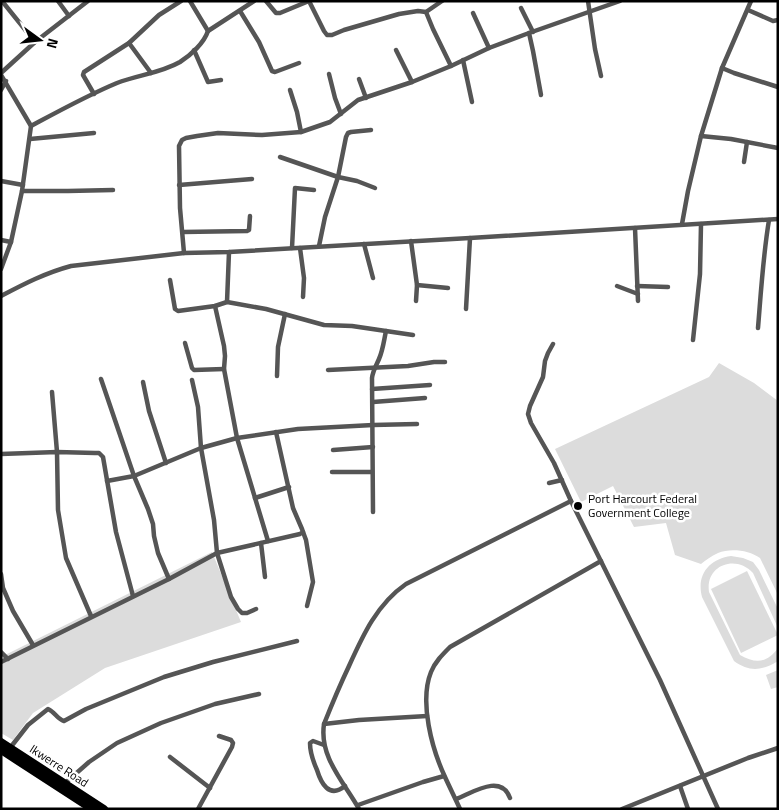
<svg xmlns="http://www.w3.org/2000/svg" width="779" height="810" font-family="'Titillium Web',sans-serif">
  <rect width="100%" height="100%" fill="#fff"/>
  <g fill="#dcdcdc">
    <path d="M719,363L754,383L778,401V595L760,558C749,550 730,548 718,553C711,556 706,560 701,564L675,555L666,523L634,527L613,486L581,502L555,449L709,377Z"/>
    <path d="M212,552L241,622L105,668L33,713L13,740L1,733V657Z"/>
    <path d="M731,556L743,558L753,562L759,570L778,609V628L753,573C736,554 705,565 709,592L740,655C756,664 767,663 778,648V661C762,671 749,672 734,661L702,597C696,574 710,559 731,556Z"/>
    <path d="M747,571L778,635L741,653L711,589Z"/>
    <path d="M778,670V687L771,689L766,675Z"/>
  </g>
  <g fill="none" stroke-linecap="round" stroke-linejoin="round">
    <g stroke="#555" stroke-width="4.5">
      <path d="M2,1L35,42"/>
      <path d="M58,1L69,16"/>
      <path d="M190,1L208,31"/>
      <path d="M266,1L276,13H280L309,1"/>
      <path d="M309,1L324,31L327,35H332L344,30L399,14L418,11L426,12L442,1"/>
      <path d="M588,1L595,49L601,76"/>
      <path d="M521,8L533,32"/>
      <path d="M748,10L773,21L778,20"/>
      <path d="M240,11L259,42L272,71L275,72L299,63"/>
      <path d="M426,12L433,29L451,66"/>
      <path d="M473,13L489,48"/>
      <path d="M529,33L533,51L541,95"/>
      <path d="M129,43L151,73"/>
      <path d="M194,50L208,82L221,80"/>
      <path d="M396,50L412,82"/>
      <path d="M463,60L472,102"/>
      <path d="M722,68L734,73L778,87"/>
      <path d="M1,73L35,42L88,1"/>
      <path d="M329,74L335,98L341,114"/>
      <path d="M1,75L31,126L22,191L11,242L1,269"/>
      <path d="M359,79L366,98"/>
      <path d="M1,90L6,81"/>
      <path d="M290,90L297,112L301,132"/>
      <path d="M94,94L83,75L84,72L129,43L159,15L181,1"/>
      <path d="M31,126C59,111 88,95 117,83C138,75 161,73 180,62C191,55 204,43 208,31L254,1"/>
      <path d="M701,136L731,139L778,148"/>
      <path d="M30,139L94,133"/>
      <path d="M280,157L338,177L357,181L375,188"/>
      <path d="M744,162L747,142"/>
      <path d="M1,181L23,185"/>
      <path d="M179,185L252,179"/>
      <path d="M22,191H68L113,190"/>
      <path d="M682,224L688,191L701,136L722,68L751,1"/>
      <path d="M635,228L638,301"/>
      <path d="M183,232L247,231L249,230L250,216"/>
      <path d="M1,240L11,242"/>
      <path d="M411,241L417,285L416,301"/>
      <path d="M364,244L373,278"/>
      <path d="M319,246L325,217L338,177L346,137L348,133L351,132L371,130"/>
      <path d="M292,248L295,188L314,190"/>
      <path d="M300,248L304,278L303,297"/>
      <path d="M184,253L180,208L179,146L182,140L186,138L197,136L218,133L262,135L301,132L330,122L358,100L412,82L451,66L489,48L529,33L620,1"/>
      <path d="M170,280L175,309L178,311L215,306L227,302L266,309L324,325L352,326L413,335"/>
      <path d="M417,285L448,288"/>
      <path d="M617,286L638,294"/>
      <path d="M637,286L668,287"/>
      <path d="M1,296C24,284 45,273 71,266L184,253L229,252L470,238L778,219"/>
      <path d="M227,302L229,252"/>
      <path d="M215,306L224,346L225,356L224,369L237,438L268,541"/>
      <path d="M466,309L470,238"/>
      <path d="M758,328C761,292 763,256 769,220"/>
      <path d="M693,340L700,274L701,224"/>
      <path d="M185,343L192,368L194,370L224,369"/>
      <path d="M553,344L548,353L545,361L543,377L530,406L528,414L531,423L554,463L571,501L660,680L718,809"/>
      <path d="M328,370L408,366L434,362H445"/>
      <path d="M277,376L278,347L285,314"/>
      <path d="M101,379L134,476L148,509L153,524L154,536L158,553L169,579"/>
      <path d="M192,380L198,407L201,448L214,520L217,553L231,597L238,609L242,613H247L256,609"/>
      <path d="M143,382L149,411L166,463"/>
      <path d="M372,389L430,385"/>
      <path d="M52,392L57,452L58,510L66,558L91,616"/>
      <path d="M373,402L425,398"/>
      <path d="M333,450L373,447"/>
      <path d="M1,454L57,452L95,453H99L103,457L116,532L133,596"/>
      <path d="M332,472H372"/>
      <path d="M107,481L134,476L201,448L237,438L298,429L373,425L417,424"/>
      <path d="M549,483L562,480"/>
      <path d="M255,498L289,487"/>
      <path d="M373,512L372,378C373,370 376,366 379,359C383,350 384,340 386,331"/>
      <path d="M303,532L306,540L313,582L307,606"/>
      <path d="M261,543L265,577"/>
      <path d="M1,574L3,588L13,611L33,645"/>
      <path d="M1,652L8,659"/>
      <path d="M1,662L169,579L217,553L300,534L303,532L302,529L293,508L276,432"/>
      <path d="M324,724L359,720L427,716"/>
      <path d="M324,745L313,741L310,743C310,753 313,761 317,770C321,783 329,799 345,786"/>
      <path d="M10,748L28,725L48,709C55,712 57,719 64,721L86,709L164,677L213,662L297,641"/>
      <path d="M170,757L210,788"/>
      <path d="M64,784L89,762L117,743L161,723L215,704L259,694"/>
      <path d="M680,786L688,809"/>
      <path d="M456,799C472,793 501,773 510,798"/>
      <path d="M358,805L423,782L444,776"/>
      <path d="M198,809L232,747L233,743L231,740L219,736"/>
      <path d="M359,809C344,782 319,757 324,724C332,704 340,685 349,666C363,635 377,604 406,584L571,501"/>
      <path d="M460,809C455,798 450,788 445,777C432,749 419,702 431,672C435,662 442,655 450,647L601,561"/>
      <path d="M622,809L748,758L778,748"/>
    </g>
    <g stroke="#000" stroke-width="8">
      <path d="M1,742L104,809"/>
      <path d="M1,750L92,809"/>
    </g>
  </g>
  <circle fill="#000" stroke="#fff" stroke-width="2" cx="578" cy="506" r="5"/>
  <g text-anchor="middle" stroke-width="5" stroke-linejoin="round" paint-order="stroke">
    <g font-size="12" fill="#000" stroke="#fff" text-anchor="start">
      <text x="588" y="503">Port Harcourt Federal<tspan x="588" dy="14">Government College</tspan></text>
    </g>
    <g font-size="12" fill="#000" stroke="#fff">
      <text transform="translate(59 766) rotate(33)" y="4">Ikwerre Road</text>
    </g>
  </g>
  <rect width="779" height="810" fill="none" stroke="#000000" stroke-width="5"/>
  <g transform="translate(40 40) rotate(105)" stroke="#ffffff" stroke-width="4" paint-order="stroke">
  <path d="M0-4L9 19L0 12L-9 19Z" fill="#000000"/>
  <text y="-8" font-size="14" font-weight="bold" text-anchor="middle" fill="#000000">N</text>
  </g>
</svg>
